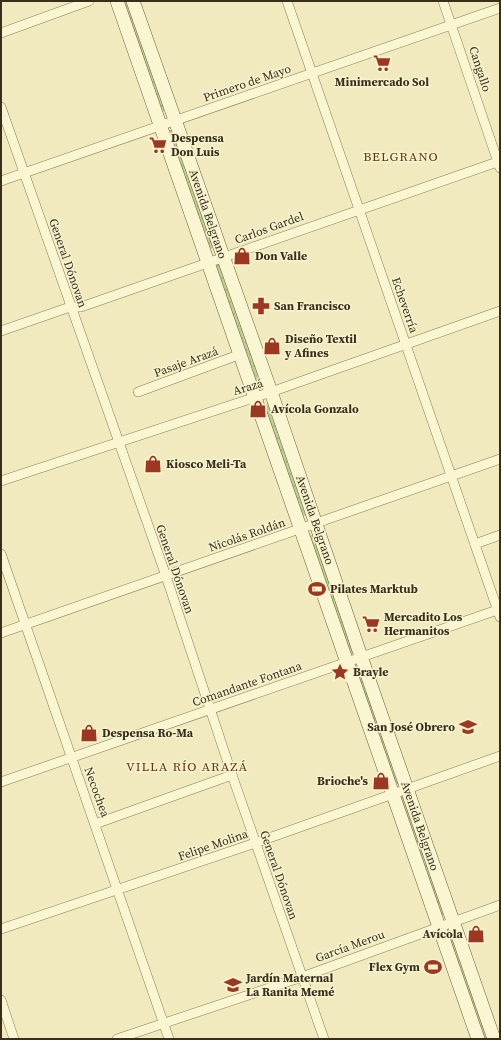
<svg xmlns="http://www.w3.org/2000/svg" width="501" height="1040" font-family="'Source Serif 4',serif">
  <defs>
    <pattern id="grass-dots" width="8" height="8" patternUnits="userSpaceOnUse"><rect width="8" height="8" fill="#bdcf92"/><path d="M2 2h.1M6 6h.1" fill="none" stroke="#a3b27d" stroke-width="1.8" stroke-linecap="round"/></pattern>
  </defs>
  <rect width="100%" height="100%" fill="#f0eabe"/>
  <g fill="url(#grass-dots)">
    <path d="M123,1H129L167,110L161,112Z"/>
    <path d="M173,129L214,247L209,249L168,131Z"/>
    <path d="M220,263L262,381L257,382L215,264Z"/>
    <path d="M268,403L307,515L300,517L262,406Z"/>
    <path d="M314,534L355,652L351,654L309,536Z"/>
    <path d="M360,664L401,783L395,785L353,667Z"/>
    <path d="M405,795L448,913L442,915L398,798Z"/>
    <path d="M454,935L487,1039H482L448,939Z"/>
  </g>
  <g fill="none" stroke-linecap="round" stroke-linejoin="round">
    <g stroke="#8a7b56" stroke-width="10">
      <g id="street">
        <path d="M287,1L500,617"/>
        <path d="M443,1L500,168"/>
        <path d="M1,33L89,1"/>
        <path d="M1,107L166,576L232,775L324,1039"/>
        <path d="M1,181L500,8"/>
        <path d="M1,331L70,307H81L500,161"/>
        <path d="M138,392L241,354"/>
        <path d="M1,481L271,392L500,311"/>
        <path d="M475,544L500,535"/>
        <path d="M1,554L169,1039"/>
        <path d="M1,633L500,459"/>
        <path d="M1,782L500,609"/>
        <path d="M95,824L232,775"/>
        <path d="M1,929L255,843L500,756"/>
        <path d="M1,1000L14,1039"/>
        <path d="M117,1039L302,977L500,905"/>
      </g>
    </g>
    <g stroke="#6b5b39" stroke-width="14">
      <g id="secondary">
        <path d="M117,1L478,1039"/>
        <path d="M133,1L271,392L367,674L494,1039"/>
      </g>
    </g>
    <use href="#street" stroke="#fbf6d2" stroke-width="9"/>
    <use href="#secondary" stroke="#fbf6d2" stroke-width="13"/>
  </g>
  <defs>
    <g id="supermarket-bare" transform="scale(1.38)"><path d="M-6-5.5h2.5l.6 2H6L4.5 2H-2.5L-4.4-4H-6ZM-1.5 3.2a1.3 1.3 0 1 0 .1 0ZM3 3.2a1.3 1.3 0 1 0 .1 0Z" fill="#9c3722" stroke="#f7f3ce" stroke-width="2.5" paint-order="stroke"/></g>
    <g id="shop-bare" transform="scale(1.38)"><path d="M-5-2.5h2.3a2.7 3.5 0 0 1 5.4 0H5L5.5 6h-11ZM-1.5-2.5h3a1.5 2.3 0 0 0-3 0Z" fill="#9c3722" stroke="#f7f3ce" stroke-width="2.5" paint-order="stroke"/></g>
    <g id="pharmacy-bare" transform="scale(1.38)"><path d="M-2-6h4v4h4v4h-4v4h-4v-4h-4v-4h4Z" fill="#9c3722" stroke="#f7f3ce" stroke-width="2.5" paint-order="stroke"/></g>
    <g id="stadium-bare" transform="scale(1.38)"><path d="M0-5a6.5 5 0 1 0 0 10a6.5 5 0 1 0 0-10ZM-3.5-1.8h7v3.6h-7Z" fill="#9c3722" stroke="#f7f3ce" stroke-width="2.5" paint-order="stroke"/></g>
    <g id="sight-bare" transform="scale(1.38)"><path d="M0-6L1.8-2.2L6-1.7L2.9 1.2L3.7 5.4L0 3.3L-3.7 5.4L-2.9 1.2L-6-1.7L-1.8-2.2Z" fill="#9c3722" stroke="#f7f3ce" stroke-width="2.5" paint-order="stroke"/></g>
    <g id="school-bare" transform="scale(1.38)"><path d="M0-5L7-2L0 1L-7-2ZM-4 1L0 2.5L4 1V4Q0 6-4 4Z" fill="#9c3722" stroke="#f7f3ce" stroke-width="2.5" paint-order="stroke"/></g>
  </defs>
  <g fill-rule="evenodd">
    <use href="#supermarket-bare" x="382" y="63"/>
    <use href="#supermarket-bare" x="158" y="145"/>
    <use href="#shop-bare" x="242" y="256"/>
    <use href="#pharmacy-bare" x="261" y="306"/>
    <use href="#shop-bare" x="272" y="346"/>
    <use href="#shop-bare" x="258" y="409"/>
    <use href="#shop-bare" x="153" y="464"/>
    <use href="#stadium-bare" x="317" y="589"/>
    <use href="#supermarket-bare" x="371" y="624"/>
    <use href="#sight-bare" x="340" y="672"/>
    <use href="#school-bare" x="468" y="727"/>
    <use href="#shop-bare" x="89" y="733"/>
    <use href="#shop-bare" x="381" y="781"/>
    <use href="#shop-bare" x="476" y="934"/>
    <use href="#stadium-bare" x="433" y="967"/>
    <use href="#school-bare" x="233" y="985"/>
  </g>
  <g text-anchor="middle" stroke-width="3" stroke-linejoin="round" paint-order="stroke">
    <g font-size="12" fill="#382e1b" stroke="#f7f3ce">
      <text transform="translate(480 69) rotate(72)" y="4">Cangallo</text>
      <text transform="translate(247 83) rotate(-19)" y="4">Primero de Mayo</text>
      <text transform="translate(208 214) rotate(71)" y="4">Avenida Belgrano</text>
      <text transform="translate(269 228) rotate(-20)" y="4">Carlos Gardel</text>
      <text transform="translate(68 263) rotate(71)" y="4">General Dónovan</text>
      <text transform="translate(405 305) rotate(71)" y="4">Echeverría</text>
      <text transform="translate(186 362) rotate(-20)" y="4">Pasaje Arazá</text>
      <text transform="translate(248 387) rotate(-17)" y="4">Arazá</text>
      <text transform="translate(315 520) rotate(71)" y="4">Avenida Belgrano</text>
      <text transform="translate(247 535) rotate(-19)" y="4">Nicolás Roldán</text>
      <text transform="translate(175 569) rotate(71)" y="4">General Dónovan</text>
      <text transform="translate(247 684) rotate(-19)" y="4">Comandante Fontana</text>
      <text transform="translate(97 792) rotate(70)" y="4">Necochea</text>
      <text transform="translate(420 826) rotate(71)" y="4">Avenida Belgrano</text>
      <text transform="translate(213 845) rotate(-19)" y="4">Felipe Molina</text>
      <text transform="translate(279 875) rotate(71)" y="4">General Dónovan</text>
      <text transform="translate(350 946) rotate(-20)" y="4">García Merou</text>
    </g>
    <g font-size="12" font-weight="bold" fill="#382e1b" stroke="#f7f3ce" text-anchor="start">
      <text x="382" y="86" text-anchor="middle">Minimercado Sol</text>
      <text x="171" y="142">Despensa<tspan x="171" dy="14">Don Luis</tspan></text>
      <text x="255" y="260">Don Valle</text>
      <text x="274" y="310">San Francisco</text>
      <text x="285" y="343">Diseño Textil<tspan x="285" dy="14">y Afines</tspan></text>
      <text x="271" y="413">Avícola Gonzalo</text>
      <text x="166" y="468">Kiosco Meli-Ta</text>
      <text x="330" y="593">Pilates Marktub</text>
      <text x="384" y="621">Mercadito Los<tspan x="384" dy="14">Hermanitos</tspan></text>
      <text x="353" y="676">Brayle</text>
      <text x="455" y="731" text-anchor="end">San José Obrero</text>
      <text x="102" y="737">Despensa Ro-Ma</text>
      <text x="368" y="785" text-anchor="end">Brioche's</text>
      <text x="463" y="938" text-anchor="end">Avícola</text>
      <text x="420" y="971" text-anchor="end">Flex Gym</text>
      <text x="246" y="982">Jardín Maternal<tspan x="246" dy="14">La Ranita Memé</tspan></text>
    </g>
    <g font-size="13" letter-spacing="1" fill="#673718" stroke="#f7f3ce">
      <text x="401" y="161">BELGRANO</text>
      <text x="187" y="771">VILLA RÍO ARAZÁ</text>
    </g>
  </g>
  <rect width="501" height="1040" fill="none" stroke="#382e1b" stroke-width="4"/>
</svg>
